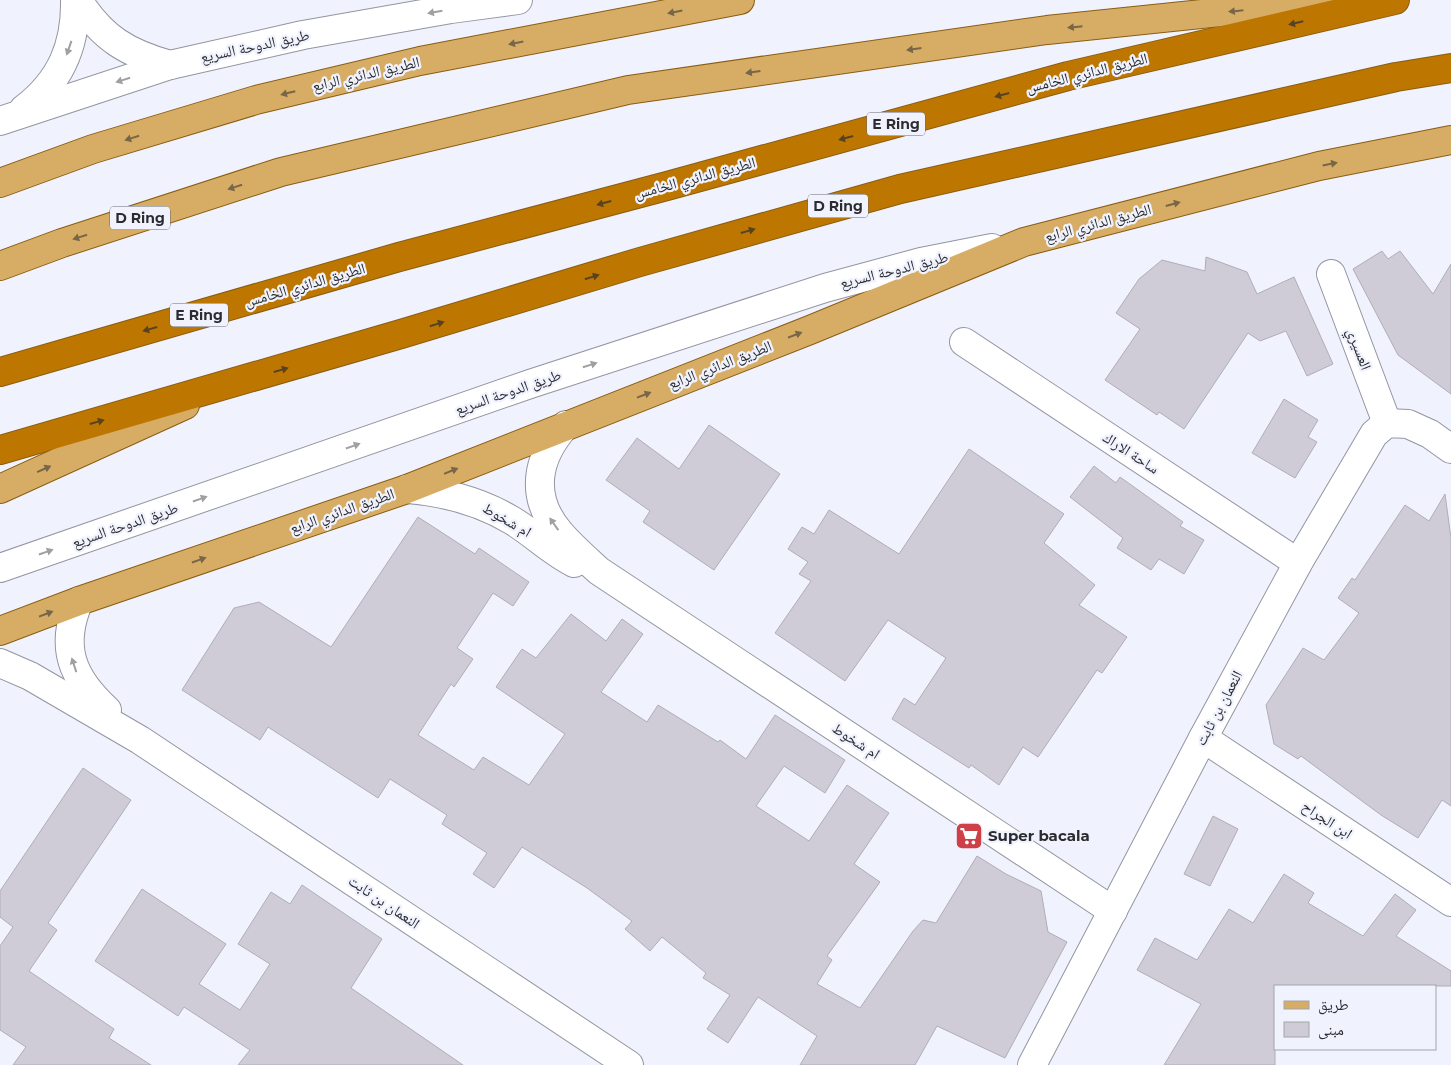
<svg xmlns="http://www.w3.org/2000/svg" width="1451" height="1065" font-family="Montserrat,'Noto Naskh Arabic',sans-serif">
  <rect width="100%" height="100%" fill="#f0f3fe"/>
  <g fill="#cfccd7" stroke="#b0adb7">
    <path d="M1382,251L1388,259L1400,251L1433,294L1451,264V394L1398,355L1353,269Z"/>
    <path d="M1206,257L1247,272L1257,294L1294,277L1333,364L1307,376L1286,331L1260,341L1248,333L1184,429L1159,412L1157,415L1105,380L1140,329L1116,313L1139,279L1162,260L1205,271Z"/>
    <path d="M1284,399L1318,420L1308,437L1317,442L1295,478L1252,453Z"/>
    <path d="M709,425L780,474L714,570L643,522L650,511L606,480L637,438L679,469Z"/>
    <path d="M969,449L1064,514L1044,543L1095,585L1079,605L1127,637L1102,673L1097,670L1038,757L1023,747L999,785L971,765L969,768L892,719L904,698L915,705L946,658L888,620L845,681L775,633L811,581L799,574L808,562L788,549L802,527L814,534L829,510L899,554Z"/>
    <path d="M1094,466L1116,483L1120,477L1183,522L1180,526L1204,540L1184,574L1159,559L1151,570L1117,548L1123,538L1070,497Z"/>
    <path d="M1445,494L1451,538V806L1442,800L1418,838L1381,815L1301,756L1298,759L1274,744L1266,705L1303,648L1324,660L1359,613L1338,598L1352,578L1355,580L1405,505L1429,521Z"/>
    <path d="M418,517L475,554L479,548L529,582L513,606L493,593L457,648L473,659L454,687L451,684L418,735L474,770L483,757L529,785L565,734L496,687L522,649L536,658L571,614L606,641L622,619L643,634L601,692L647,722L658,705L718,742L720,740L746,759L775,715L845,760L825,793L784,766L756,806L809,841L847,785L889,813L854,864L880,882L827,956L832,960L817,984L860,1008L913,931L923,920L936,923L977,856L1006,874L1041,891L1048,932L1067,942L1005,1058L937,1026L915,1065H800L817,1036L758,997L728,1043L707,1029L730,995L703,978L706,973L662,937L650,951L625,929L632,921L587,888L522,847L494,888L473,874L487,853L442,824L447,815L390,779L378,798L268,727L260,740L182,690L234,608L259,602L331,647Z"/>
    <path d="M83,768L131,800L48,923L57,930L29,971L114,1029L109,1038L151,1065H13L26,1047L0,1030V946L13,927L0,917V891Z"/>
    <path d="M1213,816L1238,829L1210,886L1184,874Z"/>
    <path d="M1284,874L1314,893L1308,903L1363,936L1395,894L1416,910L1396,936L1451,971V986H1275V1065H1164L1201,1004L1137,970L1155,938L1197,960L1229,909L1253,923Z"/>
    <path d="M302,885L382,939L351,988L463,1065H238L250,1050L184,1007L178,1016L95,961L142,889L226,944L199,984L240,1010L270,964L238,944L271,892L290,904Z"/>
  </g>
  <g fill="none" stroke-linecap="round" stroke-linejoin="round">
    <g stroke="#9395a0" stroke-width="30">
      <g id="minor">
        <path d="M78,0C102,38 127,53 170,65"/>
        <path d="M24,109C61,81 76,45 75,0"/>
        <path d="M0,121L170,65L303,35L451,9L518,0"/>
        <path d="M1331,274L1387,423"/>
        <path d="M964,342L1298,563"/>
        <path d="M566,425C536,458 529,497 560,533C572,547 586,559 599,571L1113,911"/>
        <path d="M407,489C446,492 480,501 513,521C534,534 552,552 574,563"/>
        <path d="M0,568L530,384L825,288L921,262L992,248"/>
        <path d="M79,601C59,647 72,678 107,710"/>
        <path d="M0,663L30,676L140,740L629,1065"/>
        <path d="M1203,738L1451,902"/>
        <path d="M1032,1065L1203,738L1298,563L1374,434L1387,423L1408,424L1430,434L1451,449"/>
      </g>
    </g>
    <g stroke="#8a5d11" stroke-width="30">
      <g id="major">
        <path d="M0,183L93,149L256,100L420,61L740,0"/>
        <path d="M0,266L62,243L281,172L628,90L1047,30L1337,0"/>
        <path d="M0,489L185,405"/>
        <path d="M0,631L79,601L407,489L810,330L1024,242L1319,166L1451,140"/>
      </g>
    </g>
    <g stroke="#8a5d11" stroke-width="30">
      <g id="highway">
        <path d="M0,372L399,257L667,186L1068,76L1395,0"/>
        <path d="M0,450L401,334L640,262L900,189L1396,77L1451,68"/>
      </g>
    </g>
    <use href="#minor" stroke="#fff" stroke-width="28"/>
    <use href="#major" stroke="#d7ad66" stroke-width="28"/>
    <use href="#highway" stroke="#bd7700" stroke-width="28"/>
  </g>
  <defs><path id="oneway-solid" d="M-6-.8H1V-3.2L6.5 0L1 3.2V.8H-6Z" transform="scale(1.25)"/></defs>
  <g fill="#786648">
    <use href="#oneway-solid" transform="translate(1236 11) rotate(174)"/>
    <use href="#oneway-solid" transform="translate(675 12) rotate(169)"/>
    <use href="#oneway-solid" transform="translate(1075 27) rotate(174)"/>
    <use href="#oneway-solid" transform="translate(516 43) rotate(169)"/>
    <use href="#oneway-solid" transform="translate(914 49) rotate(172)"/>
    <use href="#oneway-solid" transform="translate(753 72) rotate(172)"/>
    <use href="#oneway-solid" transform="translate(288 93) rotate(166)"/>
    <use href="#oneway-solid" transform="translate(132 138) rotate(163)"/>
    <use href="#oneway-solid" transform="translate(1330 164) rotate(-11)"/>
    <use href="#oneway-solid" transform="translate(235 187) rotate(162)"/>
    <use href="#oneway-solid" transform="translate(1173 204) rotate(-15)"/>
    <use href="#oneway-solid" transform="translate(80 237) rotate(162)"/>
    <use href="#oneway-solid" transform="translate(795 335) rotate(-21)"/>
    <use href="#oneway-solid" transform="translate(644 395) rotate(-21)"/>
    <use href="#oneway-solid" transform="translate(44 469) rotate(-24)"/>
    <use href="#oneway-solid" transform="translate(451 471) rotate(-22)"/>
    <use href="#oneway-solid" transform="translate(199 560) rotate(-19)"/>
    <use href="#oneway-solid" transform="translate(46 614) rotate(-21)"/>
  </g>
  <g fill="#a0a0a2">
    <use href="#oneway-solid" transform="translate(435 12) rotate(170)"/>
    <use href="#oneway-solid" transform="translate(69 48) rotate(109)"/>
    <use href="#oneway-solid" transform="translate(123 80) rotate(162)"/>
    <use href="#oneway-solid" transform="translate(590 365) rotate(-18)"/>
    <use href="#oneway-solid" transform="translate(353 446) rotate(-19)"/>
    <use href="#oneway-solid" transform="translate(200 499) rotate(-19)"/>
    <use href="#oneway-solid" transform="translate(554 524) rotate(-125)"/>
    <use href="#oneway-solid" transform="translate(46 552) rotate(-19)"/>
    <use href="#oneway-solid" transform="translate(74 665) rotate(-108)"/>
  </g>
  <g fill="#574222">
    <use href="#oneway-solid" transform="translate(1296 23) rotate(167)"/>
    <use href="#oneway-solid" transform="translate(1002 95) rotate(165)"/>
    <use href="#oneway-solid" transform="translate(846 138) rotate(165)"/>
    <use href="#oneway-solid" transform="translate(604 203) rotate(165)"/>
    <use href="#oneway-solid" transform="translate(748 231) rotate(-16)"/>
    <use href="#oneway-solid" transform="translate(592 277) rotate(-17)"/>
    <use href="#oneway-solid" transform="translate(437 324) rotate(-17)"/>
    <use href="#oneway-solid" transform="translate(150 329) rotate(164)"/>
    <use href="#oneway-solid" transform="translate(281 370) rotate(-16)"/>
    <use href="#oneway-solid" transform="translate(97 422) rotate(-16)"/>
  </g>
  <defs>
    <g id="supermarket-square" transform="scale(1.4375)"><rect x="-9" y="-9" width="18" height="18" rx="4" fill="#cf3f48" stroke="#f0f3fe"/><path d="M-6-5.5h2.5l.6 2H6L4.5 2H-2.5L-4.4-4H-6ZM-1.5 3.2a1.3 1.3 0 1 0 .1 0ZM3 3.2a1.3 1.3 0 1 0 .1 0Z" fill="#fff"/></g>
  </defs>
  <g fill-rule="evenodd">
    <use href="#supermarket-square" x="969" y="836"/>
  </g>
  <g text-anchor="middle" stroke-width="4.5" stroke-linejoin="round" paint-order="stroke">
    <g fill="#f0f3fe" stroke="#66686e" stroke-width="1">
      <rect x="867" y="112.5" width="58" height="23" rx="4"/>
      <rect x="808" y="194.5" width="60" height="23" rx="4"/>
      <rect x="110" y="206.5" width="60" height="23" rx="4"/>
      <rect x="170" y="303.5" width="58" height="23" rx="4"/>
    </g>
    <g font-size="14" font-weight="bold" fill="#2b2c30">
      <text x="896" y="129">E Ring</text>
      <text x="838" y="211">D Ring</text>
      <text x="140" y="223">D Ring</text>
      <text x="199" y="320">E Ring</text>
    </g>
    <g font-size="15" fill="#2b2c30" stroke="#f0f3fe">
      <text transform="translate(255 46) rotate(-12)" y="5">طريق الدوحة السريع</text>
      <text transform="translate(1087 73) rotate(-14)" y="5">الطريق الدائري الخامس</text>
      <text transform="translate(366 74) rotate(-13)" y="5">الطريق الدائري الرابع</text>
      <text transform="translate(695 178) rotate(-15)" y="5">الطريق الدائري الخامس</text>
      <text transform="translate(1098 223) rotate(-15)" y="5">الطريق الدائري الرابع</text>
      <text transform="translate(894 270) rotate(-14)" y="5">طريق الدوحة السريع</text>
      <text transform="translate(305 285) rotate(-16)" y="5">الطريق الدائري الخامس</text>
      <text transform="translate(1359 349) rotate(69)" y="5">العسيري</text>
      <text transform="translate(720 365) rotate(-21)" y="5">الطريق الدائري الرابع</text>
      <text transform="translate(508 392) rotate(-19)" y="5">طريق الدوحة السريع</text>
      <text transform="translate(1131 453) rotate(33)" y="5">ساحة الاراك</text>
      <text transform="translate(342 511) rotate(-19)" y="5">الطريق الدائري الرابع</text>
      <text transform="translate(507 520) rotate(30)" y="5">ام شخوط</text>
      <text transform="translate(125 525) rotate(-19)" y="5">طريق الدوحة السريع</text>
      <text transform="translate(1219 708) rotate(-62)" y="5">النعمان بن ثابت</text>
      <text transform="translate(856 741) rotate(33)" y="5">ام شخوط</text>
      <text transform="translate(1327 820) rotate(33)" y="5">ابن الجراح</text>
      <text transform="translate(384 902) rotate(34)" y="5">النعمان بن ثابت</text>
    </g>
    <g font-size="15" font-weight="bold" fill="#2b2c30" stroke="#f0f3fe" text-anchor="start">
      <text x="988" y="841">Super bacala</text>
    </g>
  </g>
  <rect x="1274" y="985" width="162" height="65" fill="#f0f3fe" stroke="#a1a3ac"/>
  <rect x="1284" y="1001" width="25" height="8" fill="#d7ad66" stroke="#a1a3ac"/>
  <text x="1318" y="1010" font-size="15" fill="#2b2c30">طريق</text>
  <rect x="1284" y="1022" width="25" height="15" fill="#cfccd7" stroke="#a1a3ac"/>
  <text x="1318" y="1035" font-size="15" fill="#2b2c30">مبنى</text>
</svg>
